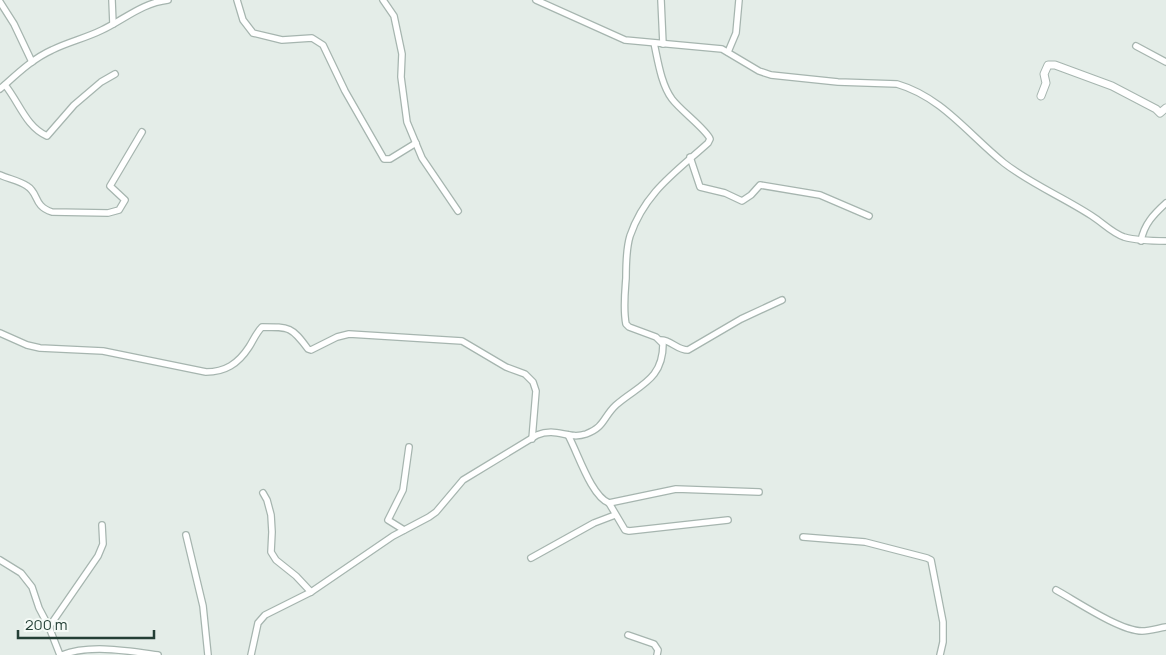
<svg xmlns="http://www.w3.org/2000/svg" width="1166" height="655" font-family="Manrope,sans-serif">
  <rect width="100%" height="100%" fill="#e4ede8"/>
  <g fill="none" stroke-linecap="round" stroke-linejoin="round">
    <g stroke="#a6b5af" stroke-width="8">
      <g id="minor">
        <path d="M112,0L113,24"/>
        <path d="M237,0L243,20L253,33L282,40L312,38L323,45L345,91L384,159H390L416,143"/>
        <path d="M383,0L394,16L402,54L401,77L407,122L422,158L458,211"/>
        <path d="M536,0L625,40L722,49L759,71L771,75L838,82L897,84C942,97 969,135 1004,163C1031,184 1063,197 1092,216C1103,223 1112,233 1124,237C1138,241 1152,241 1166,241"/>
        <path d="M661,0L663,44"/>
        <path d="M0,2L14,24L32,62"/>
        <path d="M1136,46L1166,62"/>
        <path d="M728,52L736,33L739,0"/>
        <path d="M5,85C19,102 26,127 47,136L74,105L101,82L115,74"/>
        <path d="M0,89C16,75 32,59 52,50C68,42 86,38 102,30C125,19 142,3 168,0"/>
        <path d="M690,157L700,187L725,193L742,201L751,195L760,185L820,195L869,216"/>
        <path d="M0,175C9,179 20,181 27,186C39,193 33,206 52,212L108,213L119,210L125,200L110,186L142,132"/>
        <path d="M1141,241C1144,224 1154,214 1166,203"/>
        <path d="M0,333L27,345L40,348L103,351L206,372C225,372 238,364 249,347C253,341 256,333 262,327C290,327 292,327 308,349L311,350L337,337L349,334L462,341L506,367L525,374L533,382L536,391L532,439"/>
        <path d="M661,340C671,340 677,350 688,350L741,319L782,300"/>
        <path d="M568,435C578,453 591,496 609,503L676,489L759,492"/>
        <path d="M263,493L267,500L271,515L272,532L271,552L276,560L296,576L311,592"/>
        <path d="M609,503L625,530L629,531L728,520"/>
        <path d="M404,530L388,520L403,490L409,447"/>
        <path d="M186,535L203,606L208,655"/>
        <path d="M803,537L865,542L927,558L931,560L943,622V642L940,655"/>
        <path d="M531,558L594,523L615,515"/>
        <path d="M0,560L21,573L32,587L39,608L49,627L60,655"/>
        <path d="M1056,590C1076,601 1120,631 1142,631C1150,631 1159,628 1166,627"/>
        <path d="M49,627L98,556L103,544L102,525"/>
        <path d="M628,635L654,644L658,650L657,655"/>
        <path d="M62,655C90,644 129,651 158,655"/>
        <path d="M251,655L258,623L265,615L311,592L393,536L429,517L436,512L463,480L537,435C557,427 568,440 586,434C605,427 603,417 616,405C639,385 663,380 663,344L656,337L629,327L626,324C623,309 625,292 626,278C626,264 626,249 630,236C645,192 676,172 708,143L710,139C707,130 680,110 672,99C661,84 658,61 654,43"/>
      </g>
    </g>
    <g stroke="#a6b5af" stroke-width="9">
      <path id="tertiary" d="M1041,96L1046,83L1044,74L1048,65H1055L1112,86L1156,109L1160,113L1166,108"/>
    </g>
    <use href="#minor" stroke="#fff" stroke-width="5.5"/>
    <use href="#tertiary" stroke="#fff" stroke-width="7"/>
  </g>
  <path d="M18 630v8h136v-8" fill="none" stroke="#233f35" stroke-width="2.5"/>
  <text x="25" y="630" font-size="15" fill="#233f35" stroke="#f4faf6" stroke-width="4" paint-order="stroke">200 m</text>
</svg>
